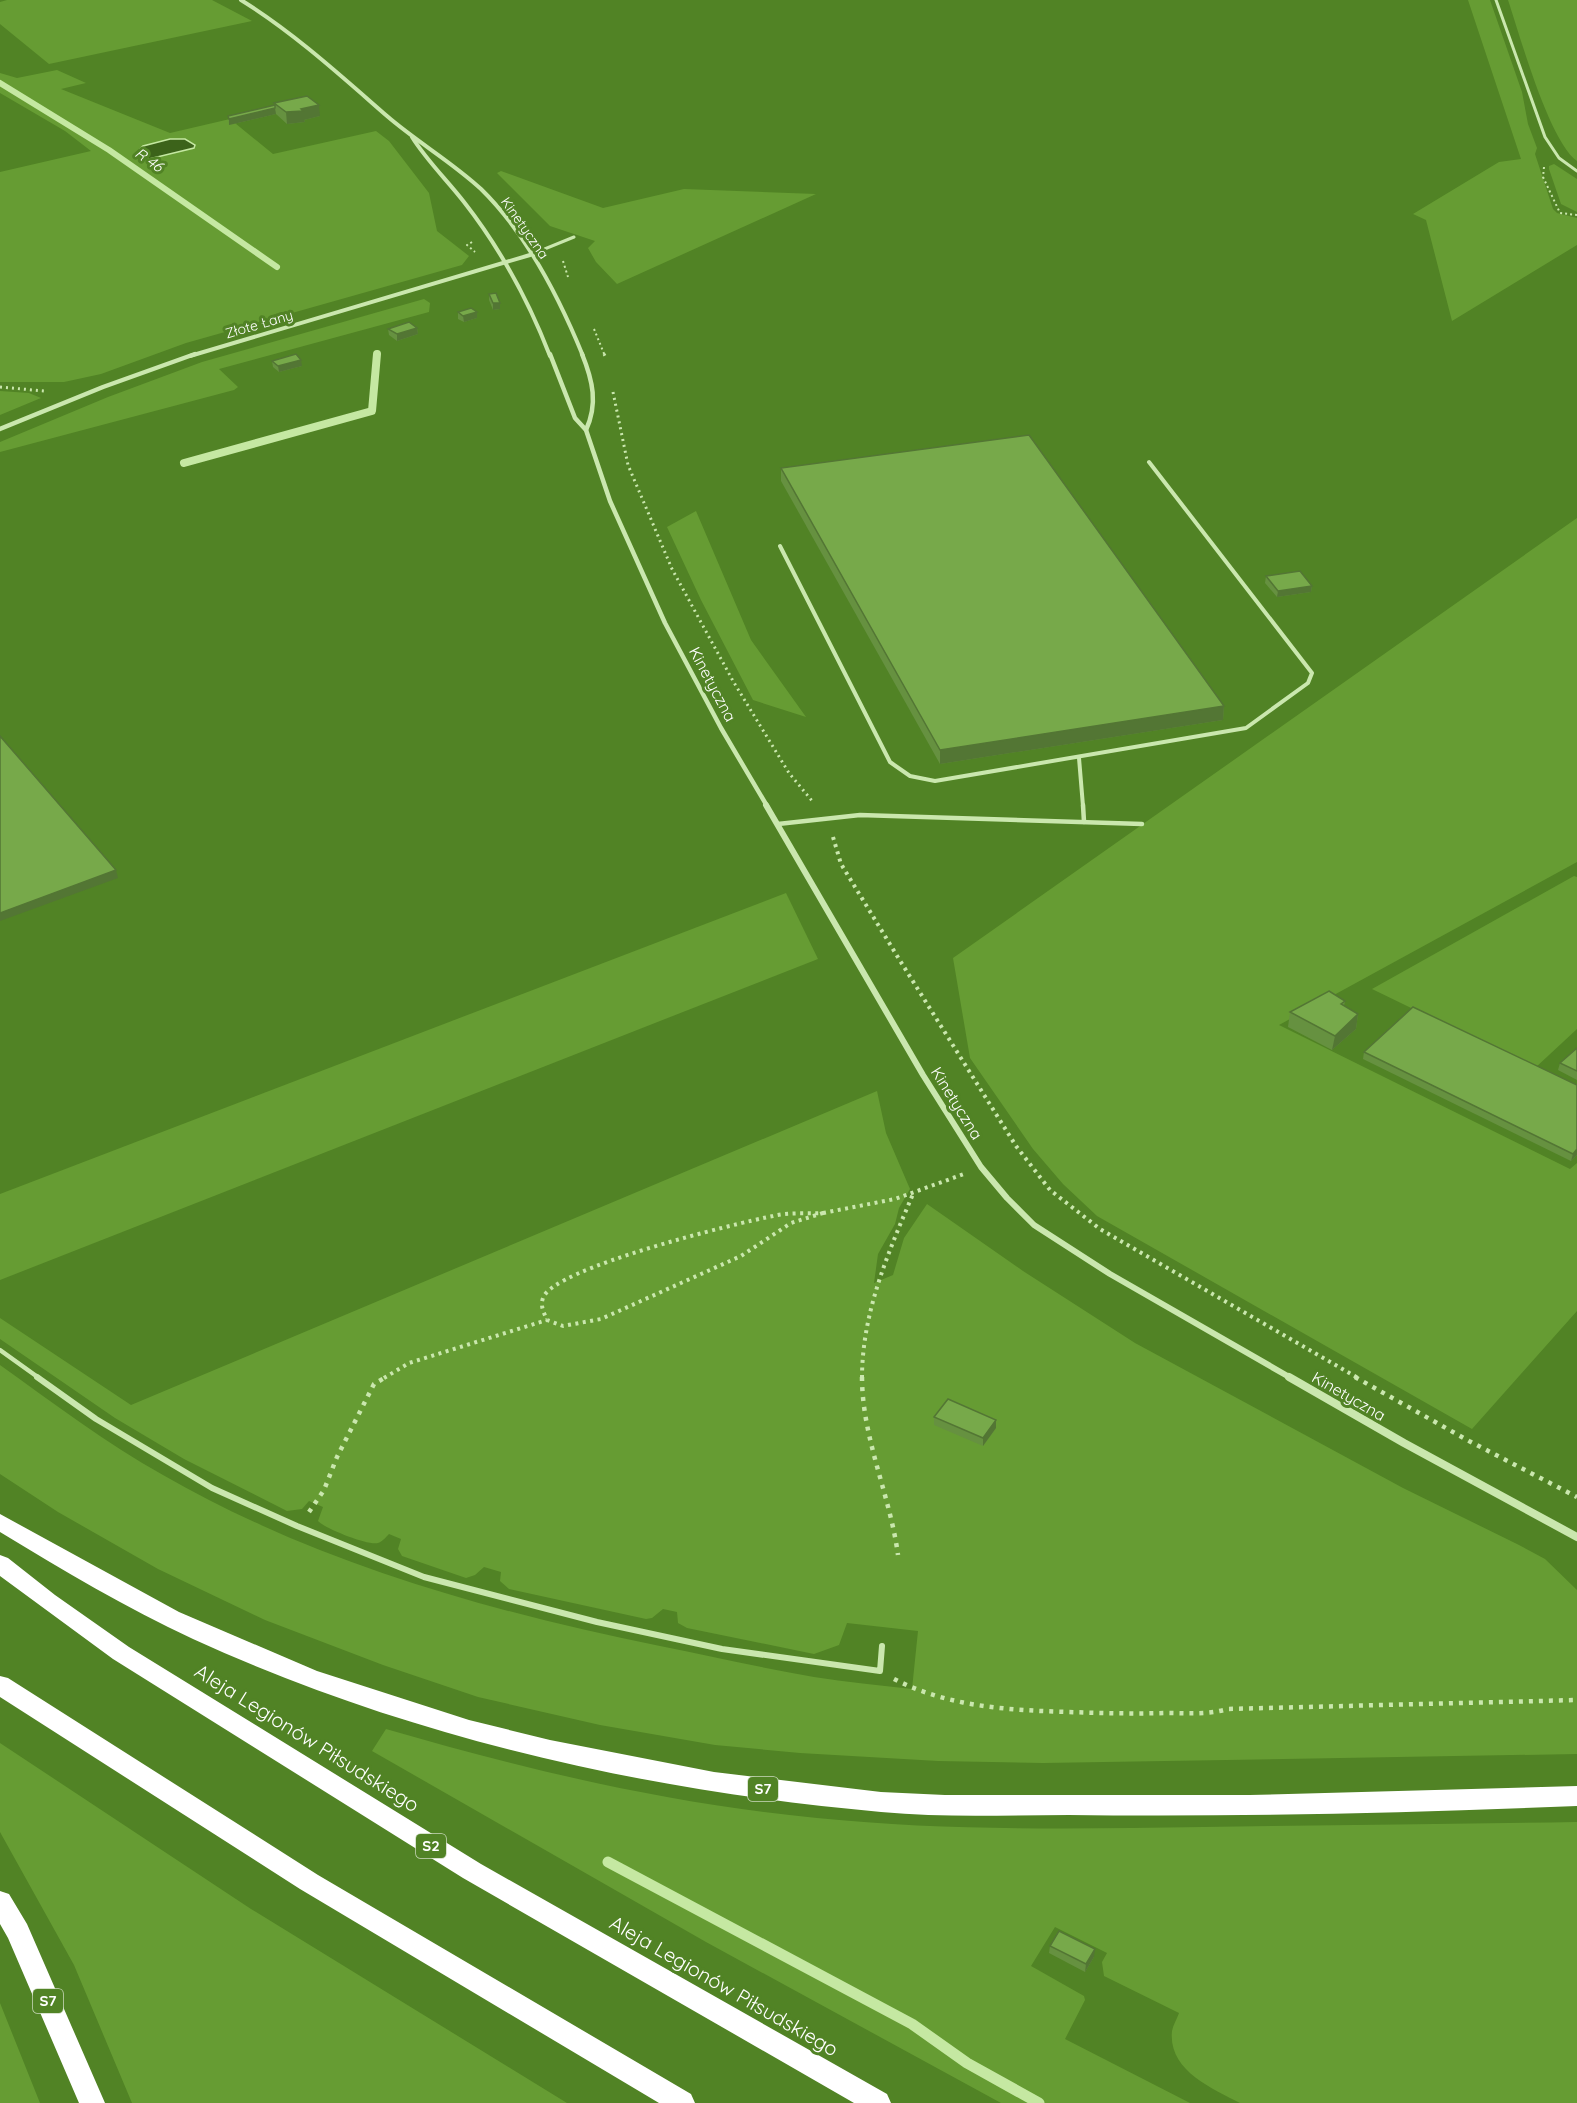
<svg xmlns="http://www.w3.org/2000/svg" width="1577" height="2103" font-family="Quicksand,sans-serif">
  <rect width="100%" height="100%" fill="#518325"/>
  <g fill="#669c33">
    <path d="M7,0H212L252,21L49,64L0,24V2Z"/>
    <path d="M1468,0H1490L1522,92L1528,124L1537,148L1535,154L1553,209L1557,213L1577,218V245L1452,321L1426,220L1413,214L1499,162L1521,159Z"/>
    <path d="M1508,0H1577V161C1549,141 1520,36 1508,0Z"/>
    <path d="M57,70L86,83L61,89L170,133L230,119L273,154L376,131L389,141L429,193L437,231L469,256L462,265L186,343L101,374L64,382H0V172L91,151L65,131L0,93V73L17,78Z"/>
    <path d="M1554,164L1577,179V212L1561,204L1549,169V166Z"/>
    <path d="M501,171L603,208L684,189L816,194L617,284L596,262L588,248L595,241L550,226L497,173Z"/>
    <path d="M424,299L430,303L429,312L219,369L238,387L234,390L0,452V442L108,397L202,362Z"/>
    <path d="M0,391L29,393L41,398L0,415Z"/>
    <path d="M696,511L751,640L806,717L753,700L701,600L667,527Z"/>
    <path d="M1577,518V862L1279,1025L1570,1169L1577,1163V1311L1472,1429L1097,1216L1063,1184L1033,1149L970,1058L953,958Z"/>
    <path d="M1574,876L1577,877V1029L1535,1068L1372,989Z"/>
    <path d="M786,893L818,959L0,1280V1194Z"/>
    <path d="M877,1091L886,1133L910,1189L899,1208L895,1224L878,1254L874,1283L893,1275L904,1238L927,1204L1023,1271L1135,1343L1403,1488L1519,1545L1545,1559L1577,1590V1754L1043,1763L938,1761L800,1753L715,1745L600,1725L478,1697L383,1665L265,1620L158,1569L58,1512L0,1474V1365C53,1403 106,1443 163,1475C316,1563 488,1611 660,1646C711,1656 762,1668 814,1677C846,1682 879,1685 912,1689L918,1631L847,1623L839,1645L814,1654L687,1628L678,1623L677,1612L663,1609L652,1618L646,1619L509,1589L500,1581L501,1572L484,1567L475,1575L466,1578L402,1556L398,1549L401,1539L389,1534C386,1537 382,1542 378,1543C368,1546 324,1528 318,1521L323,1507L309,1501L302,1509L287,1511L184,1459L115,1418L0,1339V1318L131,1405Z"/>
    <path d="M386,1729C527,1770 670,1804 817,1818C945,1831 1074,1829 1203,1827C1327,1825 1452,1824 1577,1822V2103H1240C1211,2088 1168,2070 1172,2031C1173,2025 1177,2019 1179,2013L1104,1976L1102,1962L1107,1953L1055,1927L1031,1966L1084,1996L1085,2000L1065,2039L1190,2103H1001L706,1942L372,1751Z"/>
    <path d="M0,1743L251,1909L567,2103H132L74,1965L0,1832Z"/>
    <path d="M0,2003L40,2103H0Z"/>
  </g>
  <path fill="#3c631a" stroke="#c5e8a2" stroke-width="1.5" d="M170,139H185L195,145L194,148L149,159L140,149L143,146Z"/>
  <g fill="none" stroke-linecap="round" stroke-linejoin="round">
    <path stroke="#c5e8a2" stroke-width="6" d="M0,83L109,150L277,267"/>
    <path stroke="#c5e8a2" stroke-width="8" d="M184,463L372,411L377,354"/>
    <path stroke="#c5e8a2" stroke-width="11" d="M608,1862L912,2024L967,2063L1039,2103"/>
    <g stroke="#cae7ae" stroke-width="2" stroke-dasharray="2 3" stroke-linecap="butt">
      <path d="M1544,167L1543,177L1560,213L1577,215"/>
      <path d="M472,242L467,245L475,252"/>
      <path d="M563,261L568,277"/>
      <path d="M594,329L605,356"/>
    </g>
    <g stroke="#cae7ae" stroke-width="3" stroke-dasharray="2 4" stroke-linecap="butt">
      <path d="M604,354L606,358"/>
      <path d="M0,387L44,391"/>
      <path d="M613,392L628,465L672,569L733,681L789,773L813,802"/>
    </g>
    <g stroke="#cae7ae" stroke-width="4" stroke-dasharray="3 4.5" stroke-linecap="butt">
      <path d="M833,837L841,864L899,959L1016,1146L1050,1190L1100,1229L1358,1378"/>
      <path d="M823,1213L791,1223L741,1256L601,1319L563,1326L547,1320C544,1313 540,1306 543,1298C553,1268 737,1223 773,1216C789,1212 807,1214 823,1213Z"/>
      <path d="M823,1213L895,1199L964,1174"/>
      <path d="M384,1378L409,1363L547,1320"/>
      <path d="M862,1378C862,1313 888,1253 913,1194"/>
    </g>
    <g stroke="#cae7ae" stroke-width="4.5" stroke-dasharray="4 6" stroke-linecap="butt">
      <path d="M862,1377C862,1438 890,1495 898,1555"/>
      <path d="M1355,1377L1469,1441L1577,1497"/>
      <path d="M309,1512L324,1490L337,1457L374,1384L386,1377"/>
      <path d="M894,1679C949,1707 1007,1710 1068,1712C1100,1713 1132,1714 1164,1713C1186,1713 1207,1715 1228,1709L1577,1700"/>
    </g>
    <g stroke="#cae7ae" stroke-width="3">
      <path d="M1496,0L1545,137L1559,158L1577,171"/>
      <path d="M530,255L574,237"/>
    </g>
    <g stroke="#cae7ae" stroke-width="4">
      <path d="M780,546L890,762L910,776L935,781L1246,728L1308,683L1312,673L1149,462"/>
      <path d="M1079,758L1083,806"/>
    </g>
    <g stroke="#cae7ae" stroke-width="4.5">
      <path d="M1083,805L1084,822"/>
      <path d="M778,824L860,815L1142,824"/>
      <path d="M0,1350L39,1378"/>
    </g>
    <path stroke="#cae7ae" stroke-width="6" d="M37,1377L96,1419L212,1488L297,1526L424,1577L597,1622L722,1649L880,1671L882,1646"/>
    <g stroke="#cae7ae" stroke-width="4">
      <path d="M241,0C294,33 340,75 387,116C417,142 452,162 481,189C527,234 559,297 583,356"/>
      <path d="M412,137C427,161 447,180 464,202C500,248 529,302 550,356"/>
      <path d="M190,356L530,255"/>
    </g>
    <g stroke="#cae7ae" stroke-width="4.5">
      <path d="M550,354L575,418L586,430L610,501L665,623L721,728L767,806"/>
      <path d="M582,354C593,381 598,404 586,430"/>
      <path d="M0,429L103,387L195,354"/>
    </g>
    <path stroke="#cae7ae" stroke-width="6" d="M766,805L923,1075L981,1167L1007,1198L1034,1225L1110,1274L1291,1378"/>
    <path stroke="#cae7ae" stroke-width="8" d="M1289,1377L1404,1443L1577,1537"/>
    <g fill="#fff" fill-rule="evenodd">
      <path d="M0,1514L179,1612L317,1671L469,1720L550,1740L714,1772L881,1792L945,1795H1250L1577,1786V1806C1408,1813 1239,1817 1069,1815C1007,1815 944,1818 881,1812C646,1791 409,1738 193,1639C126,1608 63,1570 0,1532Z"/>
      <path d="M0,1555L8,1558L55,1595L129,1647L481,1864L887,2094L891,2103H854L463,1878L113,1659L0,1576Z"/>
      <path d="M0,1676L8,1678L318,1875L691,2094L695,2103H659L300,1889L0,1697Z"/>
      <path d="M0,1891L9,1894L27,1924L105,2103H79L8,1938L0,1924Z"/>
    </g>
  </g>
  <g fill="#669140">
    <path d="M274,103L320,116L304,120L305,122L287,124L276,114L229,125L228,116L275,105Z"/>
    <path d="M489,294L500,303V309L493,310L489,300Z"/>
    <path d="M458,312L477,318L464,322L458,319Z"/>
    <path d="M417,328L418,334L397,341L389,335L388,329Z"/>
    <path d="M272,361L302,366L279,372L273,367Z"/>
    <path d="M781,468L1224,706L1223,720L940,764L781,481Z"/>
    <path d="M1266,576L1312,586L1311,592L1277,597L1265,583Z"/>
    <path d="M1345,1001L1344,1006L1358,1014L1356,1029L1332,1050L1288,1027L1290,1012Z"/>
    <path d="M1577,1048V1080L1558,1070L1560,1063Z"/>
    <path d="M1364,1052L1577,1155L1571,1161L1363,1059Z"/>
    <path d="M934,1417L996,1428L983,1446L934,1425Z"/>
    <path d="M1050,1946L1094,1957L1085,1972L1049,1953Z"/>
  </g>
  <g fill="#537634">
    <path d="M319,105L320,116L304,120L305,122L287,124L286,112Z"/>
    <path d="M275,108L276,114L229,125V119Z"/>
    <path d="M493,303H500V309L493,310Z"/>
    <path d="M477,312V318L464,322L463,316Z"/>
    <path d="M417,328L418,334L397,341V334Z"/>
    <path d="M301,360L302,366L279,372L278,366Z"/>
    <path d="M1312,586L1311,592L1277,597L1278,591Z"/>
    <path d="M1224,706L1223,720L940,764V750Z"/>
    <path d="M116,870L118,878L0,921V913Z"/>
    <path d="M1358,1014L1356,1029L1332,1050L1335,1036Z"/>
    <path d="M1577,1149V1155L1571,1161L1573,1154Z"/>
    <path d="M996,1420V1428L983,1446V1438Z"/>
    <path d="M1095,1949L1094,1957L1085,1972L1086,1964Z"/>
  </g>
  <g fill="#77a94a" stroke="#537634" stroke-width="1.5">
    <path d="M307,96L319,105L301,109L303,111L286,112L274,103Z"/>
    <path d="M275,105V108L229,119L228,116Z"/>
    <path d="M496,293L500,303H493L489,294Z"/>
    <path d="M471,308L477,312L463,316L458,312Z"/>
    <path d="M409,322L417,328L397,334L388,329Z"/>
    <path d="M296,354L301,360L278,366L272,361Z"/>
    <path d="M1029,435L1224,706L940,750L781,468Z"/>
    <path d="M1300,571L1312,586L1278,591L1266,576Z"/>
    <path d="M0,736L116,870L0,913Z"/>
    <path d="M1329,991L1345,1001L1341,1004L1358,1014L1335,1036L1290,1012Z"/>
    <path d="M1413,1007L1577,1085V1149L1573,1154L1364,1052Z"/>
    <path d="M1577,1048V1071L1560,1063Z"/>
    <path d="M948,1399L996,1420L983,1438L934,1417Z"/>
    <path d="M1059,1931L1095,1949L1086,1964L1050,1946Z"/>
  </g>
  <g text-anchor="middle" stroke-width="6" stroke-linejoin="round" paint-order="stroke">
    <g font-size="14" fill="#fff" stroke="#518325">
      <text transform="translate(525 228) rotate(55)" y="5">Kinetyczna</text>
      <text transform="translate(259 324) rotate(-16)" y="5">Złote Łany</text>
    </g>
    <g font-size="15" font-style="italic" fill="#fff" stroke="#518325">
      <text transform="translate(149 160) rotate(35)" y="5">R 46</text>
    </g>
    <g fill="#518325" stroke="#cbdabe" stroke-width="1.5">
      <rect x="748" y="1777" width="30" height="24" rx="4.5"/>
      <rect x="416" y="1834" width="30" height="24" rx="4.5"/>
      <rect x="33" y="1989" width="30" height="24" rx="4.5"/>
    </g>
    <g font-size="15" font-weight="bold" fill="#fff">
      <text x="763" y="1794">S7</text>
      <text x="431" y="1851">S2</text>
      <text x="48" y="2006">S7</text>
    </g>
    <g font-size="16" fill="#fff" stroke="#518325">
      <text transform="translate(713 684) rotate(62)" y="6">Kinetyczna</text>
      <text transform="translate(957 1103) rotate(58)" y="6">Kinetyczna</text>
      <text transform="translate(1349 1396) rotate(30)" y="6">Kinetyczna</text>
    </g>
    <g font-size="20" fill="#fff" stroke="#518325">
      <text transform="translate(307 1738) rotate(32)" y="7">Aleja Legionów Piłsudskiego</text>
      <text transform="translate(724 1986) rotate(30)" y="7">Aleja Legionów Piłsudskiego</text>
    </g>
  </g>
</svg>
